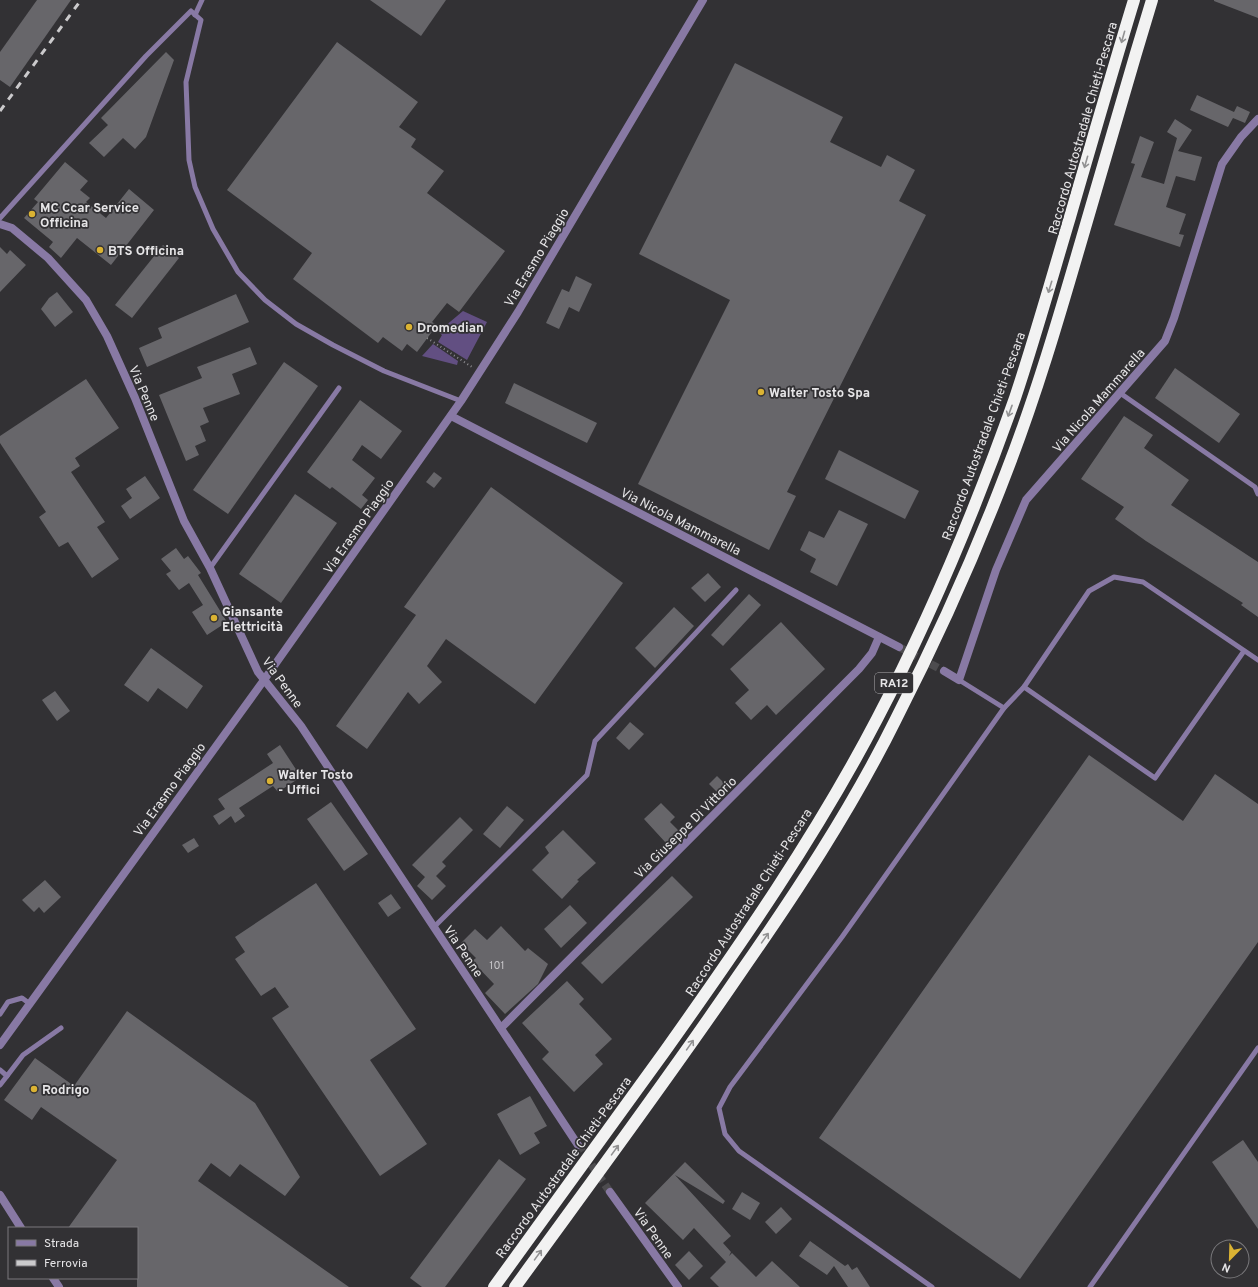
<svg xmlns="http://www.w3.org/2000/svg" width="1258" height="1287" font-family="Overpass,sans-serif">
  <rect width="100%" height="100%" fill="#323134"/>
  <g fill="#624f82">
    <path d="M463,311L487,322L467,360L438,342L442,335L438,332Z"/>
    <path d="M433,344L458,361L457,365L422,356Z"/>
  </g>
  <g fill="#67666a">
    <path d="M37,0H71L10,87L0,80V52Z"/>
    <path d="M370,0H446L421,36Z"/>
    <path d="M1214,0H1258V18L1214,1Z"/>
    <path d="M337,42L418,102L399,127L416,139L411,147L444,171L427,193L505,251L459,312L447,303L432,322L437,325L417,352L407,344L402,351L383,337L378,343L293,279L312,253L227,190Z"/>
    <path d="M166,52L174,60L146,137L135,149L123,138L104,157L89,143L108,125L101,118Z"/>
    <path d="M735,63L843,117L830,142L881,167L887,155L915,170L899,201L926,215L787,492L796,496L769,550L638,484L730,300L639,254Z"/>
    <path d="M1197,95L1234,112L1237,106L1250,112L1245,123L1233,118L1228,127L1190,110Z"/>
    <path d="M1175,119L1192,130L1178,151L1202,157L1195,181L1176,176L1166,207L1186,214L1179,234L1184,235L1180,247L1114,225L1135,164L1131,163L1140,136L1154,142L1141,177L1164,184L1177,138L1167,132Z"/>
    <path d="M65,162L88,181L80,190L90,198L86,202L106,218L129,189L154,210L111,265L77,238L61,258L49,247L53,242L24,218L38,202L34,199Z"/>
    <path d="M163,245L179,258L132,318L115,305Z"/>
    <path d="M0,247L7,254L10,250L26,265L0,292Z"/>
    <path d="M576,276L592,284L579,312L569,307L559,329L546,323L562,289L569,292Z"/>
    <path d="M57,292L73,312L55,327L41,309L49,298Z"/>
    <path d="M236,294L249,322L147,367L139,348L162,338L158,328Z"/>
    <path d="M250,347L257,364L232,374L240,394L203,408L209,422L200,426L206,441L195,446L199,455L186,461L159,395L202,378L197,367Z"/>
    <path d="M284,362L318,386L228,514L193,490Z"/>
    <path d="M1175,368L1240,414L1219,443L1155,398Z"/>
    <path d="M86,379L119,428L75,458L80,466L71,472L105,522L97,527L119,559L92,578L68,542L59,547L39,517L46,512L0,443V436Z"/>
    <path d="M514,383L597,423L587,443L505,403Z"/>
    <path d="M360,400L402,431L381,459L362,445L352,460L375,478L362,495L368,500L361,509L332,487L330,489L307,472Z"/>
    <path d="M1124,416L1153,435L1144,448L1189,480L1171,505L1258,562V617L1241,605L1243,603L1146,541L1115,519L1124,507L1081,479Z"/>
    <path d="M839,450L919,491L905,519L825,479Z"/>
    <path d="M434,472L442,478L434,488L426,482Z"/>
    <path d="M145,476L160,498L130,519L121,506L132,498L126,489Z"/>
    <path d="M491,487L623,583L535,704L446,639L427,666L442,682L419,704L408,692L367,749L336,726L416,615L404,607Z"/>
    <path d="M295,494L337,523L281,603L239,574Z"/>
    <path d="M839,510L868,524L837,586L810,572L816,559L800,550L809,531L824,538Z"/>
    <path d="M176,548L184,559L188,556L201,573L198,575L227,622L207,635L192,612L203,605L189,583L179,590L166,574L171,571L161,559Z"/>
    <path d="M708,573L721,587L705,602L691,588Z"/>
    <path d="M749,594L761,605L723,646L711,635Z"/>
    <path d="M674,607L694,626L655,668L635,648Z"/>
    <path d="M781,622L825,669L776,715L767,705L751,720L735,703L749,690L730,669Z"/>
    <path d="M151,648L203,686L187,709L158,688L148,702L124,685Z"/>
    <path d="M55,691L70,711L57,721L42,700Z"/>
    <path d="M630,722L644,734L629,750L616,738Z"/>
    <path d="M280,745L301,777L278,792L273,786L239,808L245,816L235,823L231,816L219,825L213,816L225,809L218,799L273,763L267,754Z"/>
    <path d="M1089,755L1183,821L1215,774L1258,804V942L1020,1279L819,1138Z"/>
    <path d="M717,776L728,787L720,795L709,784Z"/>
    <path d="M331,802L368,854L344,871L307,819Z"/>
    <path d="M661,803L675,817L670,822L679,831L666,843L644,819Z"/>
    <path d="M507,806L524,820L500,848L483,834Z"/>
    <path d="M460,817L473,830L442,862L446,866L436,876L446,886L432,900L417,886L425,877L412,865Z"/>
    <path d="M563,830L596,863L577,880L579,881L562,899L532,870L549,853L545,847Z"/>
    <path d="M194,838L199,846L188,853L182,845Z"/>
    <path d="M672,876L693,897L602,984L581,963Z"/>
    <path d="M45,880L61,897L44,913L39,907L34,912L22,900Z"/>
    <path d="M316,883L416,1029L370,1060L427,1144L380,1176L272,1018L289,1007L275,987L261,996L235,959L245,952L235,937Z"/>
    <path d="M391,894L401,908L388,917L378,903Z"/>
    <path d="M570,905L587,923L561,948L544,929Z"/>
    <path d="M501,926L525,951L528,948L548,964L538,984L505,1014L485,993L494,984L472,961L476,958L461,943L475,929L487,940Z"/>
    <path d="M567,981L584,999L579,1004L612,1039L595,1055L603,1064L574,1092L542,1059L549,1052L522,1023Z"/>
    <path d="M127,1011L255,1103L300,1177L285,1196L240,1164L230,1177L211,1163L198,1181L349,1287H137V1228H68L117,1160L41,1107L32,1120L4,1100L35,1058L74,1086Z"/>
    <path d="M530,1096L547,1126L534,1133L540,1143L520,1155L497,1114Z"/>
    <path d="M1243,1140L1258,1162V1229L1212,1162Z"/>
    <path d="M499,1159L526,1179L445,1287H422L410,1278Z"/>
    <path d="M685,1162L725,1201L723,1204L675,1175L731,1236L723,1243L731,1252L729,1256L732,1253L756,1277L772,1261L800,1287H719L710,1278L726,1262L694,1228L683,1240L645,1203Z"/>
    <path d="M742,1192L760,1203L750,1220L732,1209Z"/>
    <path d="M781,1207L792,1219L776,1234L765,1222Z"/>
    <path d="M810,1241L845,1266L848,1264L852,1270L857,1267L870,1287H848L834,1266L827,1275L799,1256Z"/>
    <path d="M689,1251L703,1266L689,1280L675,1265Z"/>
  </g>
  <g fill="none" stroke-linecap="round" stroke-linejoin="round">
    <g stroke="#4d4c4f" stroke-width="8" stroke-dasharray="8 4" stroke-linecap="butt">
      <path d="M899,647L944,671"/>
      <path d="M578,1145L610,1192"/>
    </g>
    <path stroke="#8d8c8f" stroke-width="2" stroke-dasharray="1 3" stroke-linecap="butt" d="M427,338L472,367"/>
    <g stroke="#8879a4" stroke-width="5">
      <path d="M195,15L202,0"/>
      <path d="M0,218L146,56L191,11L201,20L186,82L189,160L195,187L213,229L238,272L265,300L296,324L333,345L384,371L461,401"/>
      <path d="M1120,393L1255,487L1258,494"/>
      <path d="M210,568L339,388"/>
      <path d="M959,680L1004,708"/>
      <path d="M1024,687L1155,778L1244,651"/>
      <path d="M434,927L587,775L595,741L736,590"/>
      <path d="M0,1014L8,1002L22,998L30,1004"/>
      <path d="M0,1070L7,1076L23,1055L61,1028"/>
      <path d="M0,1085L7,1076"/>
      <path d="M932,1287L739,1151L725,1134L719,1108L730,1087L842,937L1004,708L1024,687L1089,591L1114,577L1143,582L1258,660"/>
      <path d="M1090,1287L1258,1048"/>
    </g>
    <g stroke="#8879a4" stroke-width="8">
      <path d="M0,224L12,228L48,258L86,300L107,336L135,398L184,521L210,568L258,672L301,726L578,1145"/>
      <path d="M451,416L899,647"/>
      <path d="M944,671L959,680L996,570L1026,500L1165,341L1174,318L1222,164L1241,137L1258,119"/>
      <path d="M501,1028L859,669L872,653L879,637"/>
      <path d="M610,1192L678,1287"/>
      <path d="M0,1195L21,1228"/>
      <path d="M53,1278L59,1287"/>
    </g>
    <path stroke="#8879a4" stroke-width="8" d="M0,1045L264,680L461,401L518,312L703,0"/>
    <g stroke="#f2f2f2" stroke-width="12">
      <path d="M494,1287C551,1208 608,1130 665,1051C741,944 816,836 877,719C931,616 976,508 1015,398C1035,338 1052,277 1070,217C1091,145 1112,72 1134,0"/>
      <path d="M515,1287C589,1185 665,1083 736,979C794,896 851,810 896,719C937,639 974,557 1006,473C1036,396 1059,317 1082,238C1105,158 1128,79 1152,0"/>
    </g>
    <path stroke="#cbcacc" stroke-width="3" stroke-dasharray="7 7" stroke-linecap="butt" d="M0,111L81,0"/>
  </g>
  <defs><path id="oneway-shaft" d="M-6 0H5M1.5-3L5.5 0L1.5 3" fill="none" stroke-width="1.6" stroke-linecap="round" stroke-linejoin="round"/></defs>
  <g stroke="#929293">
    <use href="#oneway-shaft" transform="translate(1123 37) rotate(106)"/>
    <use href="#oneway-shaft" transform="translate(1086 162) rotate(106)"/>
    <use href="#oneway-shaft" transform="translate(1050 287) rotate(107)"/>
    <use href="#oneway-shaft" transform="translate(1010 411) rotate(110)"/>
    <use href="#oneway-shaft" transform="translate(765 938) rotate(-55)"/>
    <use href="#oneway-shaft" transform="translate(690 1045) rotate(-55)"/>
    <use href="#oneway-shaft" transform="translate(615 1150) rotate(-54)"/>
    <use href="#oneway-shaft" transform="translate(538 1255) rotate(-54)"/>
  </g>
  <g fill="#dbb333" stroke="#323134" stroke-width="1.5">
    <circle cx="32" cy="214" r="4"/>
    <circle cx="100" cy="250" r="4"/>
    <circle cx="409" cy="327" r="4"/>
    <circle cx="761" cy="392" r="4"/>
    <circle cx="214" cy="618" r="4"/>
    <circle cx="270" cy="781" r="4"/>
    <circle cx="34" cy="1089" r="4"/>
  </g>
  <g text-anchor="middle" stroke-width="3.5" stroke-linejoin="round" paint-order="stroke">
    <g font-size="11" fill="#c6c5c8">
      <text x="497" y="969">101</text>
    </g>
    <rect fill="#323134" stroke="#b0afb1" stroke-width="1" x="875" y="673" width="38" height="20" rx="3"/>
    <g font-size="12" font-weight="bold" fill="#e6e5e7">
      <text x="894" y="687">RA12</text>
    </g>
    <g font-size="13" fill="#e6e5e7" stroke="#323134">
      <text transform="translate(1082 128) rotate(-74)" y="5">Raccordo Autostradale Chieti-Pescara</text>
      <text transform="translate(536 257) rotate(-59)" y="5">Via Erasmo Piaggio</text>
      <text transform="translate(145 393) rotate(67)" y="5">Via Penne</text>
      <text transform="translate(1098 400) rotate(-49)" y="5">Via Nicola Mammarella</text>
      <text transform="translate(983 436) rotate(-70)" y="5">Raccordo Autostradale Chieti-Pescara</text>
      <text transform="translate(681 521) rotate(27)" y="5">Via Nicola Mammarella</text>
      <text transform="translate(358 526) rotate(-55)" y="5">Via Erasmo Piaggio</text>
      <text transform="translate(283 682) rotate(54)" y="5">Via Penne</text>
      <text transform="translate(169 789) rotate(-54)" y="5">Via Erasmo Piaggio</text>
      <text transform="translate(685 827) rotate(-45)" y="5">Via Giuseppe Di Vittorio</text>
      <text transform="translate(748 902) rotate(-57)" y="5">Raccordo Autostradale Chieti-Pescara</text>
      <text transform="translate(464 951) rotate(56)" y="5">Via Penne</text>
      <text transform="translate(563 1167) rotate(-54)" y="5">Raccordo Autostradale Chieti-Pescara</text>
      <text transform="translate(654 1233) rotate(55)" y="5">Via Penne</text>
    </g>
    <g font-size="13" font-weight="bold" fill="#e6e5e7" stroke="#323134" text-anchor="start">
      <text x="40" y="212">MC Ccar Service<tspan x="40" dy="15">Officina</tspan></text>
      <text x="108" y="255">BTS Officina</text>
      <text x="417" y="332">Dromedian</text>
      <text x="769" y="397">Walter Tosto Spa</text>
      <text x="222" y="616">Giansante<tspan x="222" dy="15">Elettricità</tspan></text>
      <text x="278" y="779">Walter Tosto<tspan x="278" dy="15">- Uffici</tspan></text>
      <text x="42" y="1094">Rodrigo</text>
    </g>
  </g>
  <rect x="8" y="1227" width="130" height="52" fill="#323134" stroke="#7a797c"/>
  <rect x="16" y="1240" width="20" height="6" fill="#8879a4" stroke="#7a797c"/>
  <text x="44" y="1247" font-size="12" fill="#e6e5e7">Strada</text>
  <rect x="16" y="1260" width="20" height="6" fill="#cbcacc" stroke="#7a797c"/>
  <text x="44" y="1267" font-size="12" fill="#e6e5e7">Ferrovia</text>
  <g transform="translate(1230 1259) rotate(203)"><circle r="19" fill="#323134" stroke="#7a797c"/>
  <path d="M0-3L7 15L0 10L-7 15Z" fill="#dbb333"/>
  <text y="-6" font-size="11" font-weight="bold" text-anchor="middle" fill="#e6e5e7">N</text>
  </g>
</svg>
